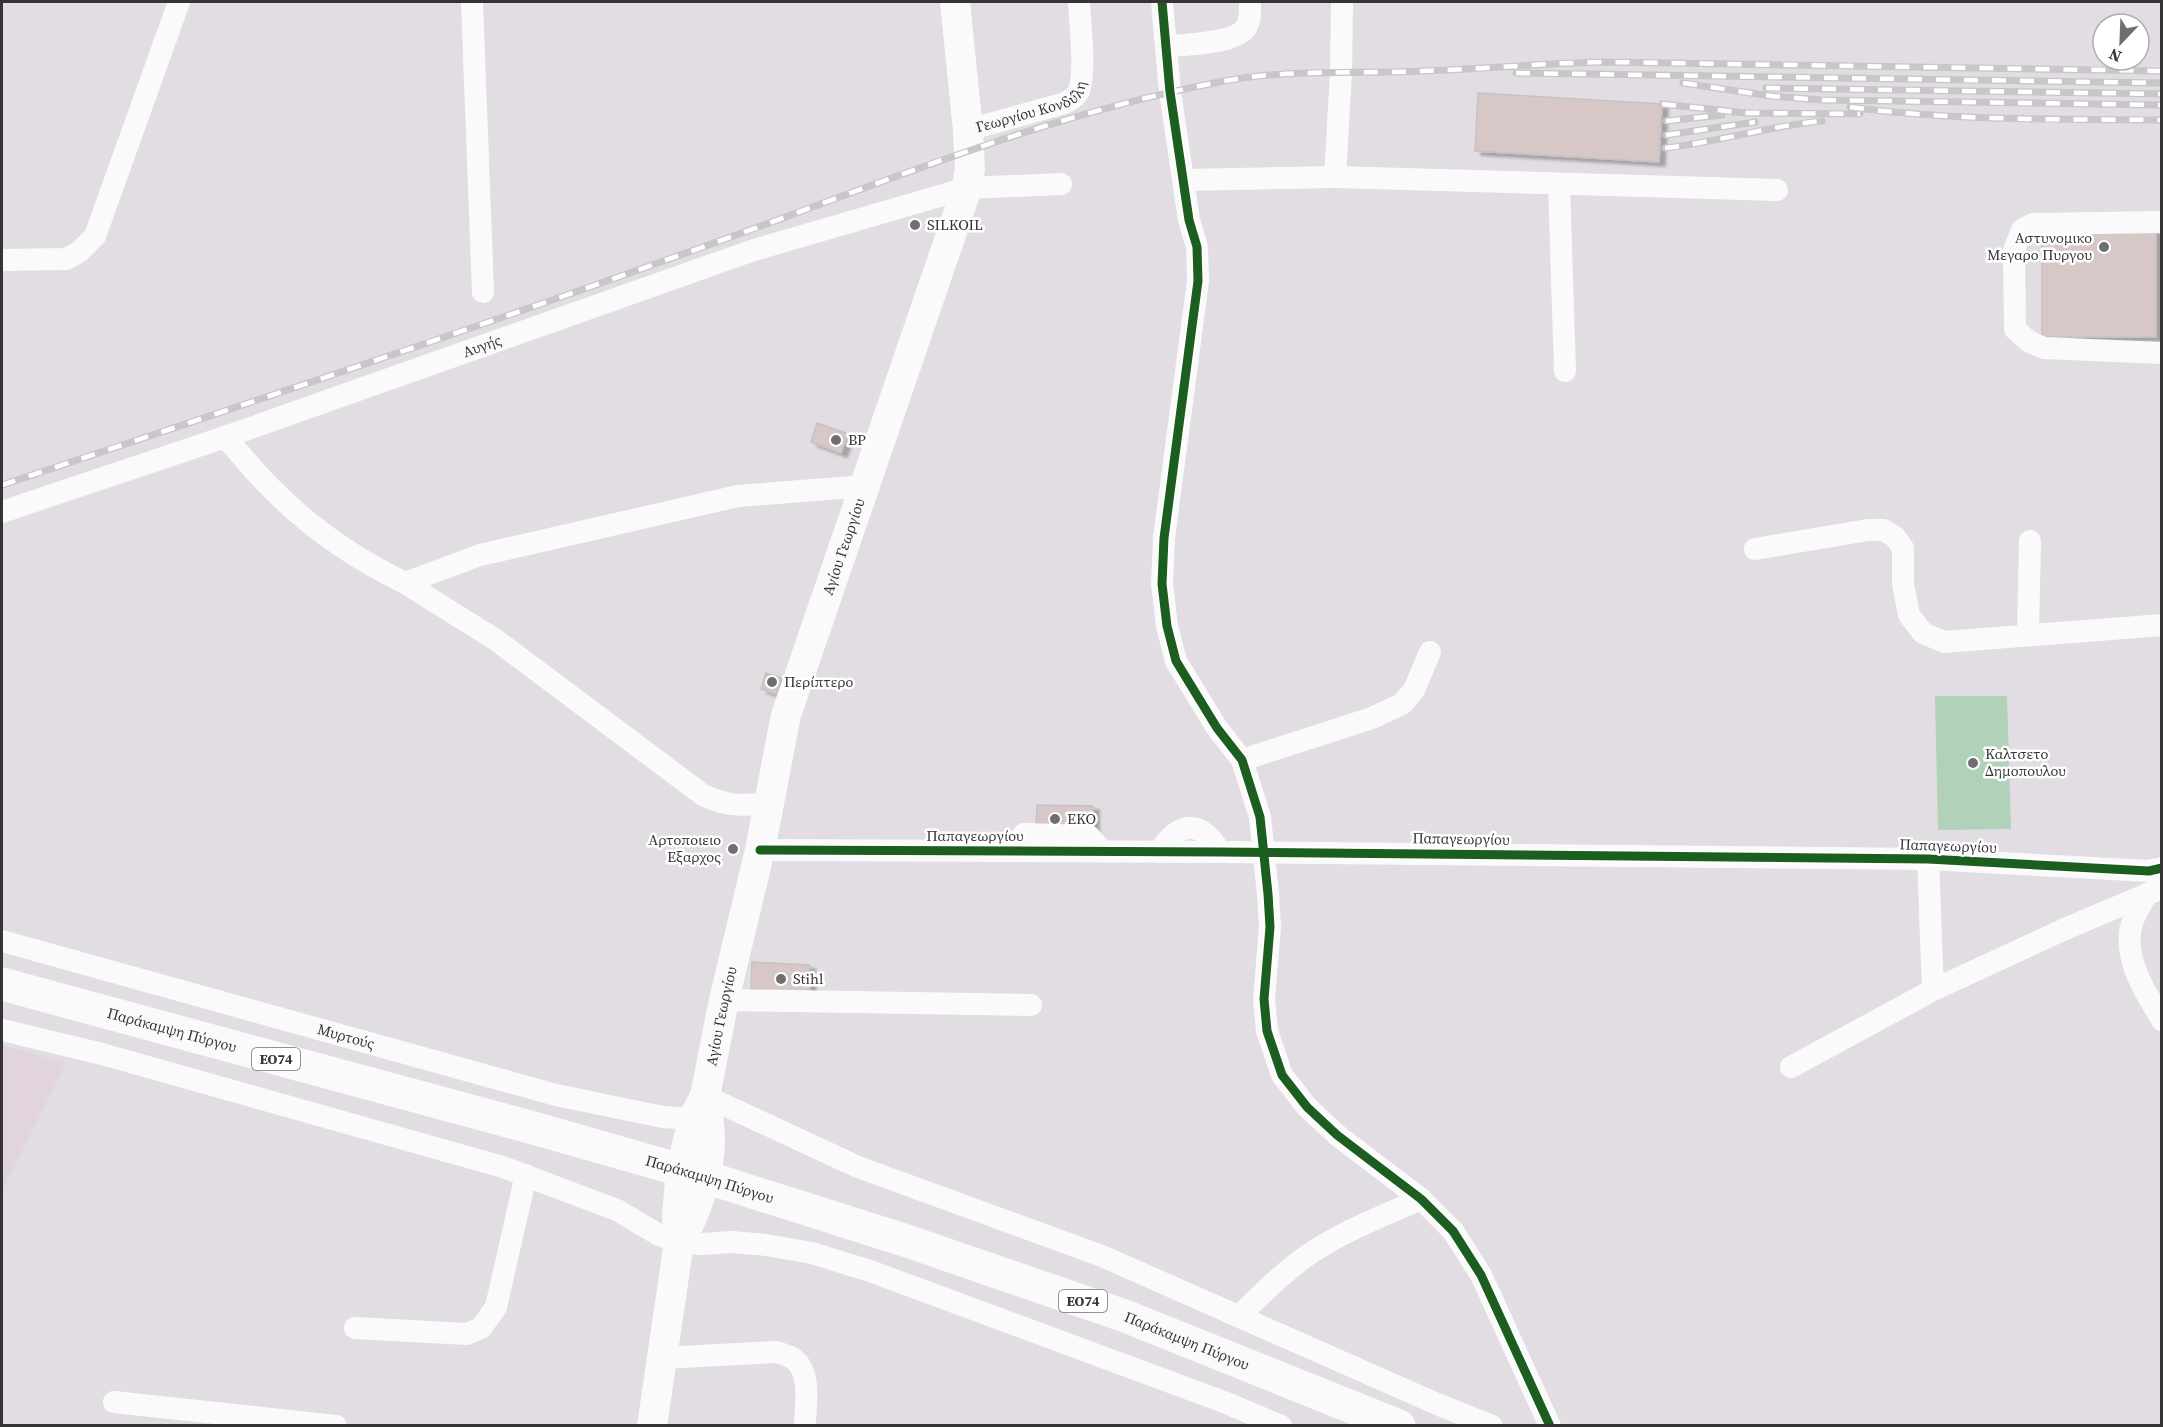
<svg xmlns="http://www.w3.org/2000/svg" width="2163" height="1427" font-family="'Source Serif 4',serif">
  <defs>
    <filter id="shadow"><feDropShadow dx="6" dy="4" stdDeviation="1.5" flood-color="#0004"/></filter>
  </defs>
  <rect width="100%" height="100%" fill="#e1dde2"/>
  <path fill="#e2d4df" d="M2,1045L66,1063L2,1191Z"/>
  <path fill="#b1d1b9" d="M1935,696H2007L2011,829L1938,830Z"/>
  <g fill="#d7c8c7" stroke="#c6c2c4" stroke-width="1.5" filter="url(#shadow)">
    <path d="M1478,93L1662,104L1659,162L1475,151Z"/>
    <path d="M2156,230V337H2042V231Z"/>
    <path d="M817,423L848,434L841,453L811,442Z"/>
    <path d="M766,673L781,678L776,694L761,689Z"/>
    <path d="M1037,805L1093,806V832L1036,830Z"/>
    <path d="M752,962L809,965L810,996L751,993Z"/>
  </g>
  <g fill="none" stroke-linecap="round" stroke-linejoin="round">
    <g stroke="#fafafb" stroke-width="22">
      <path d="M472,2L483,292"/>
      <path d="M1162,2L1170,92L1189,220L1197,247L1198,281L1164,538L1162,584L1167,626L1176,661L1217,728L1242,760L1260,817L1268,894L1270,927L1264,999L1267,1031L1282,1075L1307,1107L1337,1135L1421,1199L1453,1231L1481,1275L1550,1426"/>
      <path d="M1166,47C1185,44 1232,44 1245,29C1251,21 1250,11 1250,2"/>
      <path id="s1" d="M968,130L1065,103C1071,100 1076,97 1079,91C1086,71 1080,24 1079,2"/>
      <path d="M1335,177L1777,190"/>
      <path d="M1184,180L1335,177L1341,73L1342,2"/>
      <path d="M1559,184L1565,371"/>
      <path d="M2162,222L2033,224L2022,230L2014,250L2015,329L2028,341L2044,348L2162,353"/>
      <path d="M2,260L66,259L79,252L95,236L179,2"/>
      <path d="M225,437C241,454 255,473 272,489C310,528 356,559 405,583"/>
      <path id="s2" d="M2,512L225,437L754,250L967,188L1061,184"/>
      <path d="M1755,549L1868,530H1884L1895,537L1903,548V584L1909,615L1923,633L1944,642L2162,625"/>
      <path d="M2028,635L2030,541"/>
      <path d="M1242,760L1372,718L1402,704L1414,690L1430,652"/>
      <path d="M768,804C740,805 729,807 703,795L496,640L405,583L480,555L738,496L866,486"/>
      <path d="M760,850L1220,852L1928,859L2149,871L2162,868"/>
      <path d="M1009,851L1024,834L1089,836L1102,851"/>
      <path d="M1159,852C1179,821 1201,819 1220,852"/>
      <path d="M1928,859L1933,990"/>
      <path d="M2147,894C2142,903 2135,913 2132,923C2122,957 2145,992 2162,1020"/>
      <path id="s3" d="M2,941L556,1095L663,1117L693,1119"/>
      <path d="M724,1000L1031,1005"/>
      <path d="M2,1030L102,1054L503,1167L617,1210L659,1235L679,1242L703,1244L731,1242L766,1245L812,1253L870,1271L1224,1402L1281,1426"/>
      <path d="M1791,1067L1933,990L2065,929L2162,888"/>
      <path d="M705,1096L858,1167L1102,1256L1437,1404L1492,1426"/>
      <path d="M1239,1316C1261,1295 1283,1272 1308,1255C1343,1231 1383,1216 1421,1199"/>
      <path d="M355,1328L467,1334L481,1328L496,1307L526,1175"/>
      <path d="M662,1358L776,1352C782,1354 790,1356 794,1359C811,1373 806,1402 805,1421"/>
      <path d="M114,1402L336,1426"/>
    </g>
    <g stroke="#fafafb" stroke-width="30">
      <path d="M682,1238C698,1209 710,1172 710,1138C710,1124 707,1110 705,1096"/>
      <path id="s4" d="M652,1426L679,1242L677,1216L681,1170L693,1119L705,1096L724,1000L760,850L786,715L967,188L970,169L968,130L955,2"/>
    </g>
    <path stroke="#fafafb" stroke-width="33" id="s5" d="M2,984L537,1129L705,1177L907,1241L1125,1316L1399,1426"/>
    <g stroke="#c8c6c8" stroke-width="7">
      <g id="rail">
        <path d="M1516,73L2162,83"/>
        <path d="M1683,83L1771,96L1822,100L2162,105"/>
        <path d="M1766,88L2162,94"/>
        <path d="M1662,104L1746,113L1860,114"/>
        <path d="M1850,107C1953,121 2058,119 2162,120"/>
        <path d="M1666,121L1722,115"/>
        <path d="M1666,135L1755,122"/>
        <path d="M1665,148C1718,142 1769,126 1822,121"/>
        <path d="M2,485C230,409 459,334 686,253C865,190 1042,114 1230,80C1293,69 1359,74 1423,71C1484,69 1545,63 1607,62L2162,71"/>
      </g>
    </g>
    <use href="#rail" stroke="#fff" stroke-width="4.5" stroke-dasharray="14" stroke-linecap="butt"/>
    <g stroke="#fff" stroke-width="13">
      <g id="cycleway">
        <path d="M1162,2L1170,92L1189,220L1197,247L1198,281L1164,538L1162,584L1167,626L1176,661L1217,728L1242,760L1260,817L1268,894L1270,927L1264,999L1267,1031L1282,1075L1307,1107L1337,1135L1421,1199L1453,1231L1481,1275L1550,1426"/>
        <path d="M760,850L1220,852L1928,859L2149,871L2162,868"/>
      </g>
    </g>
    <use href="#cycleway" stroke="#1b5e20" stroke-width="9"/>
  </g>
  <g fill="#716e72" stroke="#fff" stroke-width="2">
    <circle cx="915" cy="225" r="6"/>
    <circle cx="2104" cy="247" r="6"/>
    <circle cx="836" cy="440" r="6"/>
    <circle cx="772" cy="682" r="6"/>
    <circle cx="1973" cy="763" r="6"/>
    <circle cx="1055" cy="819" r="6"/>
    <circle cx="733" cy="849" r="6"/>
    <circle cx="781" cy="979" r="6"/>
  </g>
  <g text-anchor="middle" stroke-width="5" stroke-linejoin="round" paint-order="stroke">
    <g fill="#fff" stroke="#727072" stroke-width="1.5">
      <rect x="252" y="1048" width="48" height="22" rx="4.5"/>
      <rect x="1059" y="1290" width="48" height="22" rx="4.5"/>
    </g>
    <g font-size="14" font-weight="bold" fill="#353336">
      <text x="276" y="1064">ΕΟ74</text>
      <text x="1083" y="1306">ΕΟ74</text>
    </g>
    <g font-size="15" fill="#353336" stroke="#fff">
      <text dy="5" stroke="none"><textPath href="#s1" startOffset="69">Γεωργίου Κονδύλη</textPath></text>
      <text dy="5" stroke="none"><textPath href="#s2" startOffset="508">Αυγής</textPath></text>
      <text dy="5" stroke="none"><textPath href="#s4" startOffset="904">Αγίου Γεωργίου</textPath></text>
      <text x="975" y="841">Παπαγεωργίου</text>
      <text transform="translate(1461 839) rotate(1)" y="5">Παπαγεωργίου</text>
      <text transform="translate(1948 846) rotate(2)" y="5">Παπαγεωργίου</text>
      <text dy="5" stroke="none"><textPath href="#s4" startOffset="418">Αγίου Γεωργίου</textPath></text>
      <text dy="5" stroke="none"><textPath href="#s5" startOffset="176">Παράκαμψη Πύργου</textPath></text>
      <text dy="5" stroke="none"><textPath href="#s3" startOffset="357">Μυρτούς</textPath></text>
      <text dy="5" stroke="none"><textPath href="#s5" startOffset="734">Παράκαμψη Πύργου</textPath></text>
      <text dy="5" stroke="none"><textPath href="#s5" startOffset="1238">Παράκαμψη Πύργου</textPath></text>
    </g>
    <g font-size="15" fill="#353336" stroke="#fff" text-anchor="start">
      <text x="927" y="230">SILKOIL</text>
      <text x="2092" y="243" text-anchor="end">Αστυνομικο<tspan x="2092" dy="17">Μεγαρο Πυργου</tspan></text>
      <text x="848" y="445">BP</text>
      <text x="784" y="687">Περίπτερο</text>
      <text x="1985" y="759">Καλτσετο<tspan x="1985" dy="17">Δημοπουλου</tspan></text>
      <text x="1067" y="824">EKO</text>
      <text x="721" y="845" text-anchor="end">Αρτοποιειο<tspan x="721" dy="17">Εξαρχος</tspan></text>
      <text x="793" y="984">Stihl</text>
    </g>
  </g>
  <rect width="2163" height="1427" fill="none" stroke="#353336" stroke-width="6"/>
  <g transform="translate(2121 42) rotate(203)"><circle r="28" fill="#ffffff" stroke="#aeadaf" stroke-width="1.5"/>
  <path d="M0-4.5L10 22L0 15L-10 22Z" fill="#716e72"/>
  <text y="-9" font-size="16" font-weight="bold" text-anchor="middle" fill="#353336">N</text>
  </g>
</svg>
